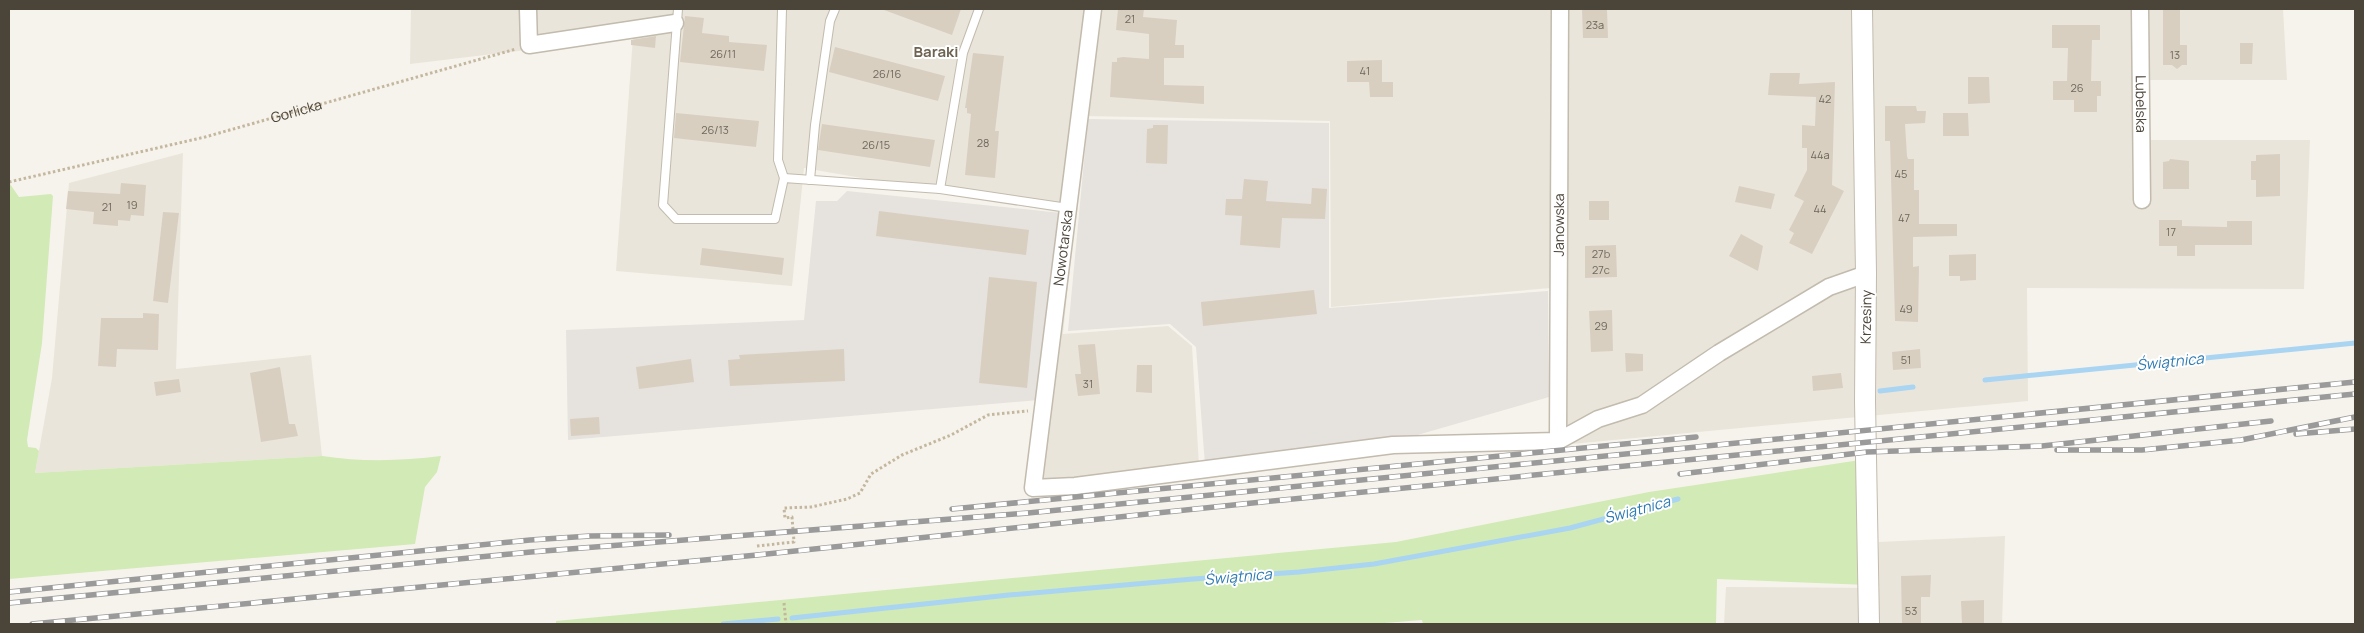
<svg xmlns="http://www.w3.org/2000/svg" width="2364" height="633" font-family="Manrope,sans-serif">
  <rect width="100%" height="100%" fill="#f6f3ec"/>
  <g fill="#eae5da">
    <path d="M411,9H2283L2287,80H2147L2148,140H2310L2304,289L2027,288L2028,401L1561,445L1563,287L1331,307L1330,121L1085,116L1063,334L1168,326L1192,346L1199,466L1041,484L1068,214L804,168L792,286L616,271L633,37L410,64Z"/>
    <path d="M183,153L176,369L311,355L322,456L35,473L52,378L69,183Z"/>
    <path d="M2005,536L2002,624H1724L1726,587L1876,588L1879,542Z"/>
  </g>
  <g fill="#e6e2dd">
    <path d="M1088,119L1329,123V308L1548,291L1549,397L1386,444L1205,465L1196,347L1170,324L1068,331Z"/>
    <path d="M847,191L1061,213L1039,400L568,440L566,330L804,320L816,201H837Z"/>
  </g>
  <g fill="#d2eab5">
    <path d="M10,184L19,197L51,194L53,196L42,343L27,440L28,447L36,448L39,451L35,473L322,456C361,462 402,461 441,456L437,472L425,487L415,544L9,579V185Z"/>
    <path d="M1860,460L1868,585L1717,579L1716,624H1423L1422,620L1372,624H556V621L1396,542L1649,492Z"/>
  </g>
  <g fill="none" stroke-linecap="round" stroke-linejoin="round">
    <g stroke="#a9d4f2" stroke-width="5">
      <path d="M1985,380L2355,343"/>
      <path d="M1880,391L1913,387"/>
      <path d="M792,618L1009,595L1193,579L1299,572L1374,564L1570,528L1678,499"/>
      <path d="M723,624L778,619"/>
    </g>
  </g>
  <g fill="#d8cfc1">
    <path d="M884,9H961L952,35L884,10Z"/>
    <path d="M1118,9H1144L1143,17L1177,20L1175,45H1184V58H1164V85L1204,86V104L1110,97L1112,62H1117V58L1123,57L1149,59V34L1116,30Z"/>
    <path d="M1582,9H1607L1608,38H1583Z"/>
    <path d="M2163,9H2180V45H2187V65H2182L2177,69L2172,65H2163Z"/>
    <path d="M685,16L704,18L702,33L729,36V42L767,45L764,71L680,62Z"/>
    <path d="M2052,25H2100V40H2092L2091,81H2101V96H2097V112H2074V100H2053V81H2067L2068,48H2052Z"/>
    <path d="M656,36L655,48L631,45V40Z"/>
    <path d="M2240,43H2253L2252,64H2240Z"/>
    <path d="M835,47L945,76L938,101L829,72Z"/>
    <path d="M973,53L1004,56L995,131H999L995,178L965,175L971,114L967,113V108H965Z"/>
    <path d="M1382,60V82H1393V97H1370L1369,82H1347V61Z"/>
    <path d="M1770,73H1800L1799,84L1835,82L1832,185L1844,191L1812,254L1789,243L1794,233L1789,230L1804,201L1794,196L1807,170V148H1802V125L1815,126L1816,97L1768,95Z"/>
    <path d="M1968,77H1989L1990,103L1968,104Z"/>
    <path d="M1885,106H1916L1917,111H1926L1925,123L1905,124L1907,156L1908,159H1914V190H1919V224H1957V236L1913,237V267L1919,266L1918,322L1895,321L1890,141H1885Z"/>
    <path d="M676,113L759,121L756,147L674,138Z"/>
    <path d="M1943,113H1968L1969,136H1943Z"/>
    <path d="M822,124L935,140L930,167L818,150Z"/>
    <path d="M1153,125H1168L1167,164L1146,163L1147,129L1153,128Z"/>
    <path d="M2280,154V196L2256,197V180H2251V161H2256V155Z"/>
    <path d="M2170,159L2189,161V189H2163V162L2169,161Z"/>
    <path d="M1244,179L1268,181L1266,201L1311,204L1312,188L1327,189L1325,219L1282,218L1280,248L1240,245L1242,216L1225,215L1226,199H1242Z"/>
    <path d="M121,183L146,185L144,216L131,215L130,221L118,220V226L93,224L94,212L66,209L68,191L120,194Z"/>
    <path d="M1739,186L1775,194L1771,209L1735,202Z"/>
    <rect x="1589" y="201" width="20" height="19"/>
    <path d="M879,211L1029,230L1026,255L876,236Z"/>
    <path d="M163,212L179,213L168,303L153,301Z"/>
    <path d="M2159,220H2182V226L2227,227V221H2252V245H2195V256H2177V246H2159Z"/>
    <path d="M1741,234L1763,246L1758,271L1729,256Z"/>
    <path d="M1616,245L1617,277L1585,278V246Z"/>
    <path d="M702,248L784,258L782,275L700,265Z"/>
    <path d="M1976,254V280L1960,281V276H1949V255Z"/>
    <path d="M989,277L1037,282L1027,388L979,383Z"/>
    <path d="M1314,290L1317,314L1203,326L1201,302Z"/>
    <path d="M1612,310L1613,351L1591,352L1589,311Z"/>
    <path d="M143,313L159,314L158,350L117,349L116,367L98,366L101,318H143Z"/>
    <path d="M1095,344L1100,394L1078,396L1075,374H1081L1078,345Z"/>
    <path d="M844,349L845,381L730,386L728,360L740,359L739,355Z"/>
    <path d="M1920,349L1921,368L1893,370L1892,352Z"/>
    <path d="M1625,353L1643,354V371L1626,372Z"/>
    <path d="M691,359L694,382L639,389L636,367Z"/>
    <path d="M1137,365H1152V393L1136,392Z"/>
    <path d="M280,367L289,424H295L298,436L261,442L250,373Z"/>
    <path d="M1841,373L1843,388L1813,391L1812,376Z"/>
    <path d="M179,379L181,392L156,396L154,382Z"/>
    <path d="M599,417L600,434L571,436L570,419Z"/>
    <path d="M1931,575L1930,597H1921V624H1902L1901,576Z"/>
    <path d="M1984,600V624H1962L1961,601Z"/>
  </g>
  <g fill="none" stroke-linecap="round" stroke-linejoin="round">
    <g stroke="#c2bbae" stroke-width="10">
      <g id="service">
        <path d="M678,9L663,205L676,219H775L784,178L940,189L1068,208"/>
        <path d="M782,9L778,160L784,178"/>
        <path d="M810,180L815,125L830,21L835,9"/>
        <path d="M940,189L963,53L979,9"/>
      </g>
    </g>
    <g stroke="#c2bbae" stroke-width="19">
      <g id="minor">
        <path d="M528,9L529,45L675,23"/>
        <path d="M1093,9L1033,488L1075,486L1393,445L1558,441L1598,419L1642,405L1719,353L1829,287L1866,274"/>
        <path id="s2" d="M2140,9L2142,200"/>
        <path id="s3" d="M1558,441L1560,9"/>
      </g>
    </g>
    <g stroke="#c2bbae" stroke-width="22">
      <path id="tertiary" d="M1862,9L1866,274L1865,401L1869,624"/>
    </g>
    <g stroke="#c4b79f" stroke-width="3" stroke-dasharray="2.5 2.5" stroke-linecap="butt">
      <path id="s1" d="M9,182L205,137L516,49"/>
      <path d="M757,546L794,542L792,517L785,518L784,508L811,507L847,499L860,493L871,474L902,455L951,435L988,415L1028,411"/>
      <path d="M784,603L786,624"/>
    </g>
    <use href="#service" stroke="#fff" stroke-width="8"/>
    <use href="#minor" stroke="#fff" stroke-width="16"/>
    <use href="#tertiary" stroke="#fff" stroke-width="20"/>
    <g stroke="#9a9a9a" stroke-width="5.5">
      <g id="rail">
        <path d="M2296,434L2355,429"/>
        <path d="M2057,450H2142L2241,440L2355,417"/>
        <path d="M1680,474L1867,452L2042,446L2271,421"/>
        <path d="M952,509L1696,437"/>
        <path d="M9,592L530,540L590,536L669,535"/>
        <path d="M9,603L531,552L1028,513L2355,382"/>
        <path d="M32,624L757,555L1262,502L2355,394"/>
      </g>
    </g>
    <use href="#rail" stroke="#fff" stroke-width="4" stroke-dasharray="11" stroke-linecap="butt"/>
  </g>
  <g text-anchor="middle" stroke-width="4" stroke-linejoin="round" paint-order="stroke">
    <g font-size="11" fill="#6e675b">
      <text x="1130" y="23">21</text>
      <text x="1595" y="29">23a</text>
      <text x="723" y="58">26/11</text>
      <text x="2175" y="59">13</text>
      <text x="1365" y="75">41</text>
      <text x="887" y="78">26/16</text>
      <text x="2077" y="92">26</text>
      <text x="1825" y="103">42</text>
      <text x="715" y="134">26/13</text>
      <text x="983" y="147">28</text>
      <text x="876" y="149">26/15</text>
      <text x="1820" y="159">44a</text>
      <text x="1901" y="178">45</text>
      <text x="132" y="209">19</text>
      <text x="107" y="211">21</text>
      <text x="1820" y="213">44</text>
      <text x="1904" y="222">47</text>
      <text x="2171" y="236">17</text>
      <text x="1601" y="258">27b</text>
      <text x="1601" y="274">27c</text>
      <text x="1906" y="313">49</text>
      <text x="1601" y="330">29</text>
      <text x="1906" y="364">51</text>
      <text x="1088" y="388">31</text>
      <text x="1911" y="615">53</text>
    </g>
    <g font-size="14" fill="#4b4439" stroke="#fff">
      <text dy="5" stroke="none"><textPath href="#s2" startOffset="95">Lubelska</textPath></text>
      <text dy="5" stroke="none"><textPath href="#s1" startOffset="296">Gorlicka</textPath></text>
      <text dy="5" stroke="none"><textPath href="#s3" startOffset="216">Janowska</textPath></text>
      <text transform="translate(1063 248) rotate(-83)" y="5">Nowotarska</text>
      <text transform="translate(1866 317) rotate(-89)" y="5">Krzesiny</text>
    </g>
    <g font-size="15" font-weight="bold" fill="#6e6250" stroke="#fff">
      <text x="936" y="57">Baraki</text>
    </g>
    <g font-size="15" font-style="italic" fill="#2e7ab2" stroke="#fff">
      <text transform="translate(2170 362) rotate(-6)" y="5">Świątnica</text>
      <text transform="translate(1637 510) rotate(-15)" y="5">Świątnica</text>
      <text transform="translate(1238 577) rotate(-5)" y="5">Świątnica</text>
    </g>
  </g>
  <rect width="2364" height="633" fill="none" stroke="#4b4439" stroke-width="20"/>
</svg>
